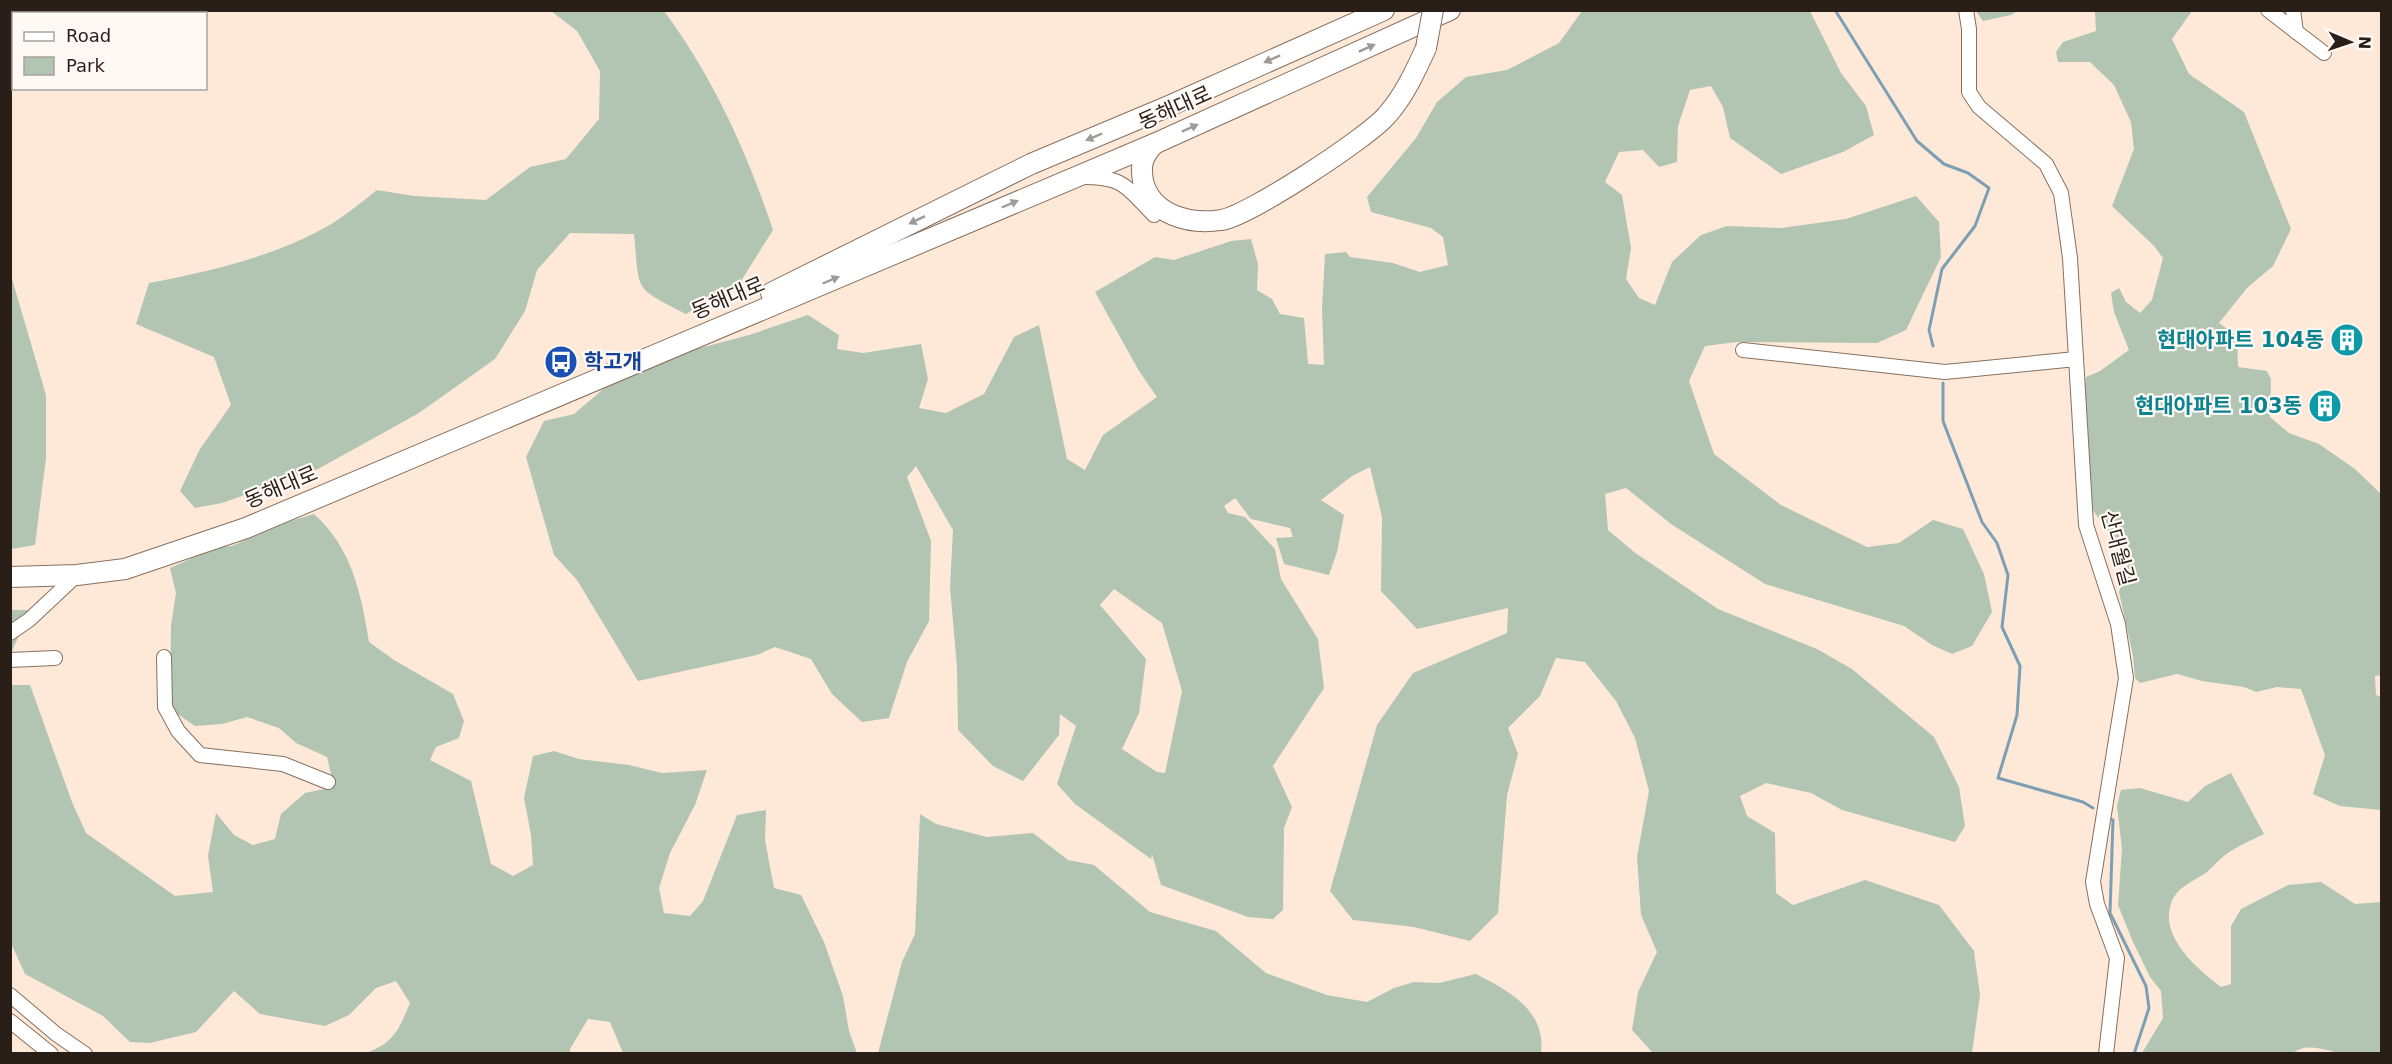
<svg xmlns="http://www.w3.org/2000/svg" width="2392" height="1064" font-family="'DejaVu Sans','Noto Sans KR',sans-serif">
  <rect width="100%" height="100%" fill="#fee9d9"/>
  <g fill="#b1c5b2" fill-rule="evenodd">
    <path d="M551,11H664C713,77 747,152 773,230L741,281L686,314C632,286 640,293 634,234L570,233L537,270L525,311L495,359L419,413L318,469L222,503L195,508L180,491L200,449L231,405L214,357L136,324L149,283C212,271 277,256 333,223C348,213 363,201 377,190L414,196L486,200L530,167L566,159L599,119L600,71L577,31Z"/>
    <path d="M1582,11H1810L1841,73L1866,106L1874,135L1843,152L1781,174L1730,138L1723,107L1711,86L1690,90L1678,126L1677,162L1659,167L1643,150L1619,152L1605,182L1622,195L1631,248L1626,279L1639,298L1655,305L1672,262L1701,235L1727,226L1781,228L1846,219L1916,196L1939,222L1941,257L1906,330L1877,343L1737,342L1705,346L1689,381L1714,454L1781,505L1867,547L1899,543L1933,520L1963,529L1984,574L1992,612L1972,646L1952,654L1932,645L1904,626L1765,584L1671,524L1626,488L1605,494L1608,530L1634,552L1718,609L1817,649L1852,669L1934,737L1959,787L1965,826L1955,842L1842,810L1811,793L1766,783L1740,796L1747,816L1775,833L1776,893L1793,905L1865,880L1939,905L1974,951L1980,995L1972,1053H1653L1632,1030L1638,992L1657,952L1641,915L1637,857L1649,791L1635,738L1616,701L1585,662L1556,658L1540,696L1508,728L1518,754L1507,795L1498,913L1470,941L1414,927L1353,920L1330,891L1377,725L1413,673L1507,633L1508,608L1417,629L1381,591L1382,517L1370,467L1352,476L1321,500L1344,515L1337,552L1329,575L1284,564L1276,538L1293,537L1290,528L1251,519L1235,498L1224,506L1228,513L1245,517L1275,549L1281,579L1318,639L1324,688L1273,766L1292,807L1284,828L1283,910L1273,919L1248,917L1161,885L1152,854L1151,859L1075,804L1057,784L1076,726L1060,714L1059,735L1023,781L993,766L958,730L957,667L950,587L953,530L916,466L907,477L931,541L929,621L907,662L889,718L862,722L832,694L811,659L775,647L757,655L638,681L577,580L554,555L526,457L544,421L574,414L629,367L749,335L808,315L839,335L837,349L863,353L921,344L928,379L919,408L946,413L984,394L1014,337L1039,325L1067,459L1085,470L1103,435L1157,397L1139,371L1095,292L1155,257L1174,260L1231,241L1251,239L1258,264L1257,290L1272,299L1280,314L1304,318L1308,364L1324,365L1322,309L1325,254L1346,252L1350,257L1393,263L1420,272L1448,265L1443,237L1431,228L1371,212L1367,197L1416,138L1437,102L1466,77L1507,70L1559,43ZM1114,589L1162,623L1182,691L1165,773L1157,772L1122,749L1139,713L1146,659L1100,605Z"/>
    <path d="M1976,11H2018L2011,15L1983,21Z"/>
    <path d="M2095,11H2192L2172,39L2189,74L2244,112L2291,229L2273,266L2247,288L2219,323L2237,336L2238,367L2267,371L2271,379L2270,417L2289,433L2319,444L2355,469L2381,494L2382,675L2375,676L2376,695L2381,697V810L2340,806L2313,794L2325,755L2301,689L2277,687L2256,692L2244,687L2202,681L2177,674L2140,683L2135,678L2133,656L2119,592L2128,564V542L2113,538L2092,509L2083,401L2086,377L2100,371L2129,350L2114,312L2111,293L2119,288L2126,302L2140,313L2152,300L2163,258L2154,246L2112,206L2134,149L2131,122L2114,85L2090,62H2058L2056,52L2063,42L2096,31Z"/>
    <path d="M10,272L46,395V458L35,545L11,549Z"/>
    <path d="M314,514C352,548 361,593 369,642L394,660L453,694L464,721L459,738L436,747L430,760L471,781L491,864L513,876L533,865L531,835L524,798L533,756L554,751L579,759L629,765L662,773L707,770L695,805L670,853L659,888L664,913L690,916L703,901L737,815L766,810L765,840L774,888L801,895L824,942L843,996L849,1031L857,1053H623L610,1022L588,1019L570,1049V1053H366C394,1043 399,1029 410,1003L396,981L376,988L349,1015L325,1026L260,1014L234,991L196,1032L150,1043L130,1042L103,1016L25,974L10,941V685H30L72,802L86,833L175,896L213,892L208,856L216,813L234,835L253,845L275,839L281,814L305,793L334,787L327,757L296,743L279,728L247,717L222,724L195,726L170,709L171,625L176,593L170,568L217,547L232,546L283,523Z"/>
    <path d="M11,610H31L11,653Z"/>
    <path d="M2231,773L2264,834C2254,839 2242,844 2231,851C2222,856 2215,865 2207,872C2196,880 2181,885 2174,897C2154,933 2197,969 2221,987L2231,984V926L2241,909L2288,885L2321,882L2355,904L2381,902V1053C2369,1054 2355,1055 2343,1054C2327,1051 2306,1041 2292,1054L2142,1053L2163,1018L2161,991L2150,977L2133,942L2118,905L2122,849L2117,806L2121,790L2140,788L2188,802L2205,786Z"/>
    <path d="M920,814L936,824L987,837L1033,833L1068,860L1094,865L1150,912L1216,931L1266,973L1327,995L1367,1002L1394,988L1414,982L1439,983L1476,974C1509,991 1546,1010 1541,1053H878L902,962L915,934Z"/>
  </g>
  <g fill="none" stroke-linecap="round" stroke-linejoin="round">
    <g stroke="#7d9fb3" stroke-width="3">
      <path d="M1835,10L1917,141L1944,164L1968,173L1989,188L1975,226L1942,269L1929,330L1933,346"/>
      <path d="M1943,383V421L1982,522L1997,543L2008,575L2002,627L2020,666L2017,715L1998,778L2083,802L2093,808"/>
      <path d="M2107,817L2113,820L2110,913L2146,986L2149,1008L2134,1054"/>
    </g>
    <g stroke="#87705f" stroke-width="16">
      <g id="minor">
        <path d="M1966,10L1969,29V92L1979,107L2046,164L2061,193L2070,258L2086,525L2118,624L2126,678L2093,882L2097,904L2117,958L2106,1054"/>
        <path d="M2268,10L2324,53"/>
        <path d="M2293,10L2296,32"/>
        <path d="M1083,177C1125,177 1126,187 1154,215"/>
        <path d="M1743,350L1945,372L2076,359"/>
        <path d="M10,633L29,620L77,575"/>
        <path d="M164,657L165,707L178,731L200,755L283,764L328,782"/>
        <path d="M10,660L55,658"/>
        <path d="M10,995L56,1034L85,1054"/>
        <path d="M10,1021L51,1054"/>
      </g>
    </g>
    <g stroke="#87705f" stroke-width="22">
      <g id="highway">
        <path d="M1154,144C1143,156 1140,164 1143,181C1151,215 1190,225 1221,220C1247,217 1369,137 1387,115C1404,96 1415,72 1426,48"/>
        <path d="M771,293L1031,164L1169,106L1384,10"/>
        <path d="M10,577L77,575L125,569L246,528L1154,144L1450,10"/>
      </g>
    </g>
    <use href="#minor" stroke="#fff" stroke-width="14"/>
    <use href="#highway" stroke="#fff" stroke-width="20"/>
    <g stroke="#87705f" stroke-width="22" stroke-linecap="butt">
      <path id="highway-bridge" d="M1426,48L1433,10"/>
    </g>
    <use href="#highway-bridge" stroke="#fff" stroke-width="20"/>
  </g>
  <defs><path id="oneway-solid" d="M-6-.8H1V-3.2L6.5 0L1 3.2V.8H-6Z" transform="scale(1.5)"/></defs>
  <g fill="#9f9a97">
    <use href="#oneway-solid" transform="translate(1367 48) rotate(-24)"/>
    <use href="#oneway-solid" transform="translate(1272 59) rotate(156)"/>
    <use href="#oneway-solid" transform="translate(1190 128) rotate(-24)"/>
    <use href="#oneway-solid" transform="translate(1094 137) rotate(157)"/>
    <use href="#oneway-solid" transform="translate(1010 204) rotate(-23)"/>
    <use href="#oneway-solid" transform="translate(917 220) rotate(154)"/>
    <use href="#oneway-solid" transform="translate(831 280) rotate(-23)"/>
  </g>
  <defs>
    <g id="building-disc" transform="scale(1.725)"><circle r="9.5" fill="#0f9aa8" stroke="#fff9f5"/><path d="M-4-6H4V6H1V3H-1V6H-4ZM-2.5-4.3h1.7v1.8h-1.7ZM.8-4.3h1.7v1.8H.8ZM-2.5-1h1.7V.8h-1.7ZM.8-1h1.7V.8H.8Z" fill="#fff"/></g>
    <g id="bus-disc" transform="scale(1.725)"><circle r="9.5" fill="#1a4fb4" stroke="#fff9f5"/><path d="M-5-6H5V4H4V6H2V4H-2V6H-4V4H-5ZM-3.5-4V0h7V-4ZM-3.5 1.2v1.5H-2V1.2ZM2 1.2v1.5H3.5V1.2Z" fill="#fff"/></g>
  </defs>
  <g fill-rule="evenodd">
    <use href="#building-disc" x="2347" y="340"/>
    <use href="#bus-disc" x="561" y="362"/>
    <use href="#building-disc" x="2325" y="406"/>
  </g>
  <g text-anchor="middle" stroke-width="4.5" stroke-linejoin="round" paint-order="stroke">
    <g font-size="21" fill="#291f18" stroke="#fff9f5">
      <text transform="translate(1175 108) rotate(-24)" y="7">동해대로</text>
      <text transform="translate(728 298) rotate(-23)" y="7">동해대로</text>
      <text transform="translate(281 487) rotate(-23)" y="7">동해대로</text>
      <text transform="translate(2118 548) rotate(75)" y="7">산대월길</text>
    </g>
    <g font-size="21" font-weight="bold" fill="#0d838f" stroke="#fff9f5" text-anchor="end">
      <text x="2324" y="347">현대아파트 104동</text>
      <text x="2302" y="413">현대아파트 103동</text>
    </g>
    <g font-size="21" font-weight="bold" fill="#164399" stroke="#fff9f5" text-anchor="start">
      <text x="584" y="369">학고개</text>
    </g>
  </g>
  <rect width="2392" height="1064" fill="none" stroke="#291f18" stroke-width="24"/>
  <rect x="12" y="12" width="195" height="78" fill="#fff9f5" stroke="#a9a29d" stroke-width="1.5"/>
  <rect x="24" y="32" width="30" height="9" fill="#ffffff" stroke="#a9a29d" stroke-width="1.5"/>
  <text x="66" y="42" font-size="18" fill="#291f18">Road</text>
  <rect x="24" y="57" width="30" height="18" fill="#b1c5b2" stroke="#a9a29d" stroke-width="1.5"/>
  <text x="66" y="72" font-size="18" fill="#291f18">Park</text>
  <g transform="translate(2350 42) rotate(92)" stroke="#fff9f5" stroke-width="4.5" paint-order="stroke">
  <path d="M0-4.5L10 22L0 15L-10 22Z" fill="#291f18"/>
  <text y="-9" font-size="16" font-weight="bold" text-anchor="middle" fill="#291f18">N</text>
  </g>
</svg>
